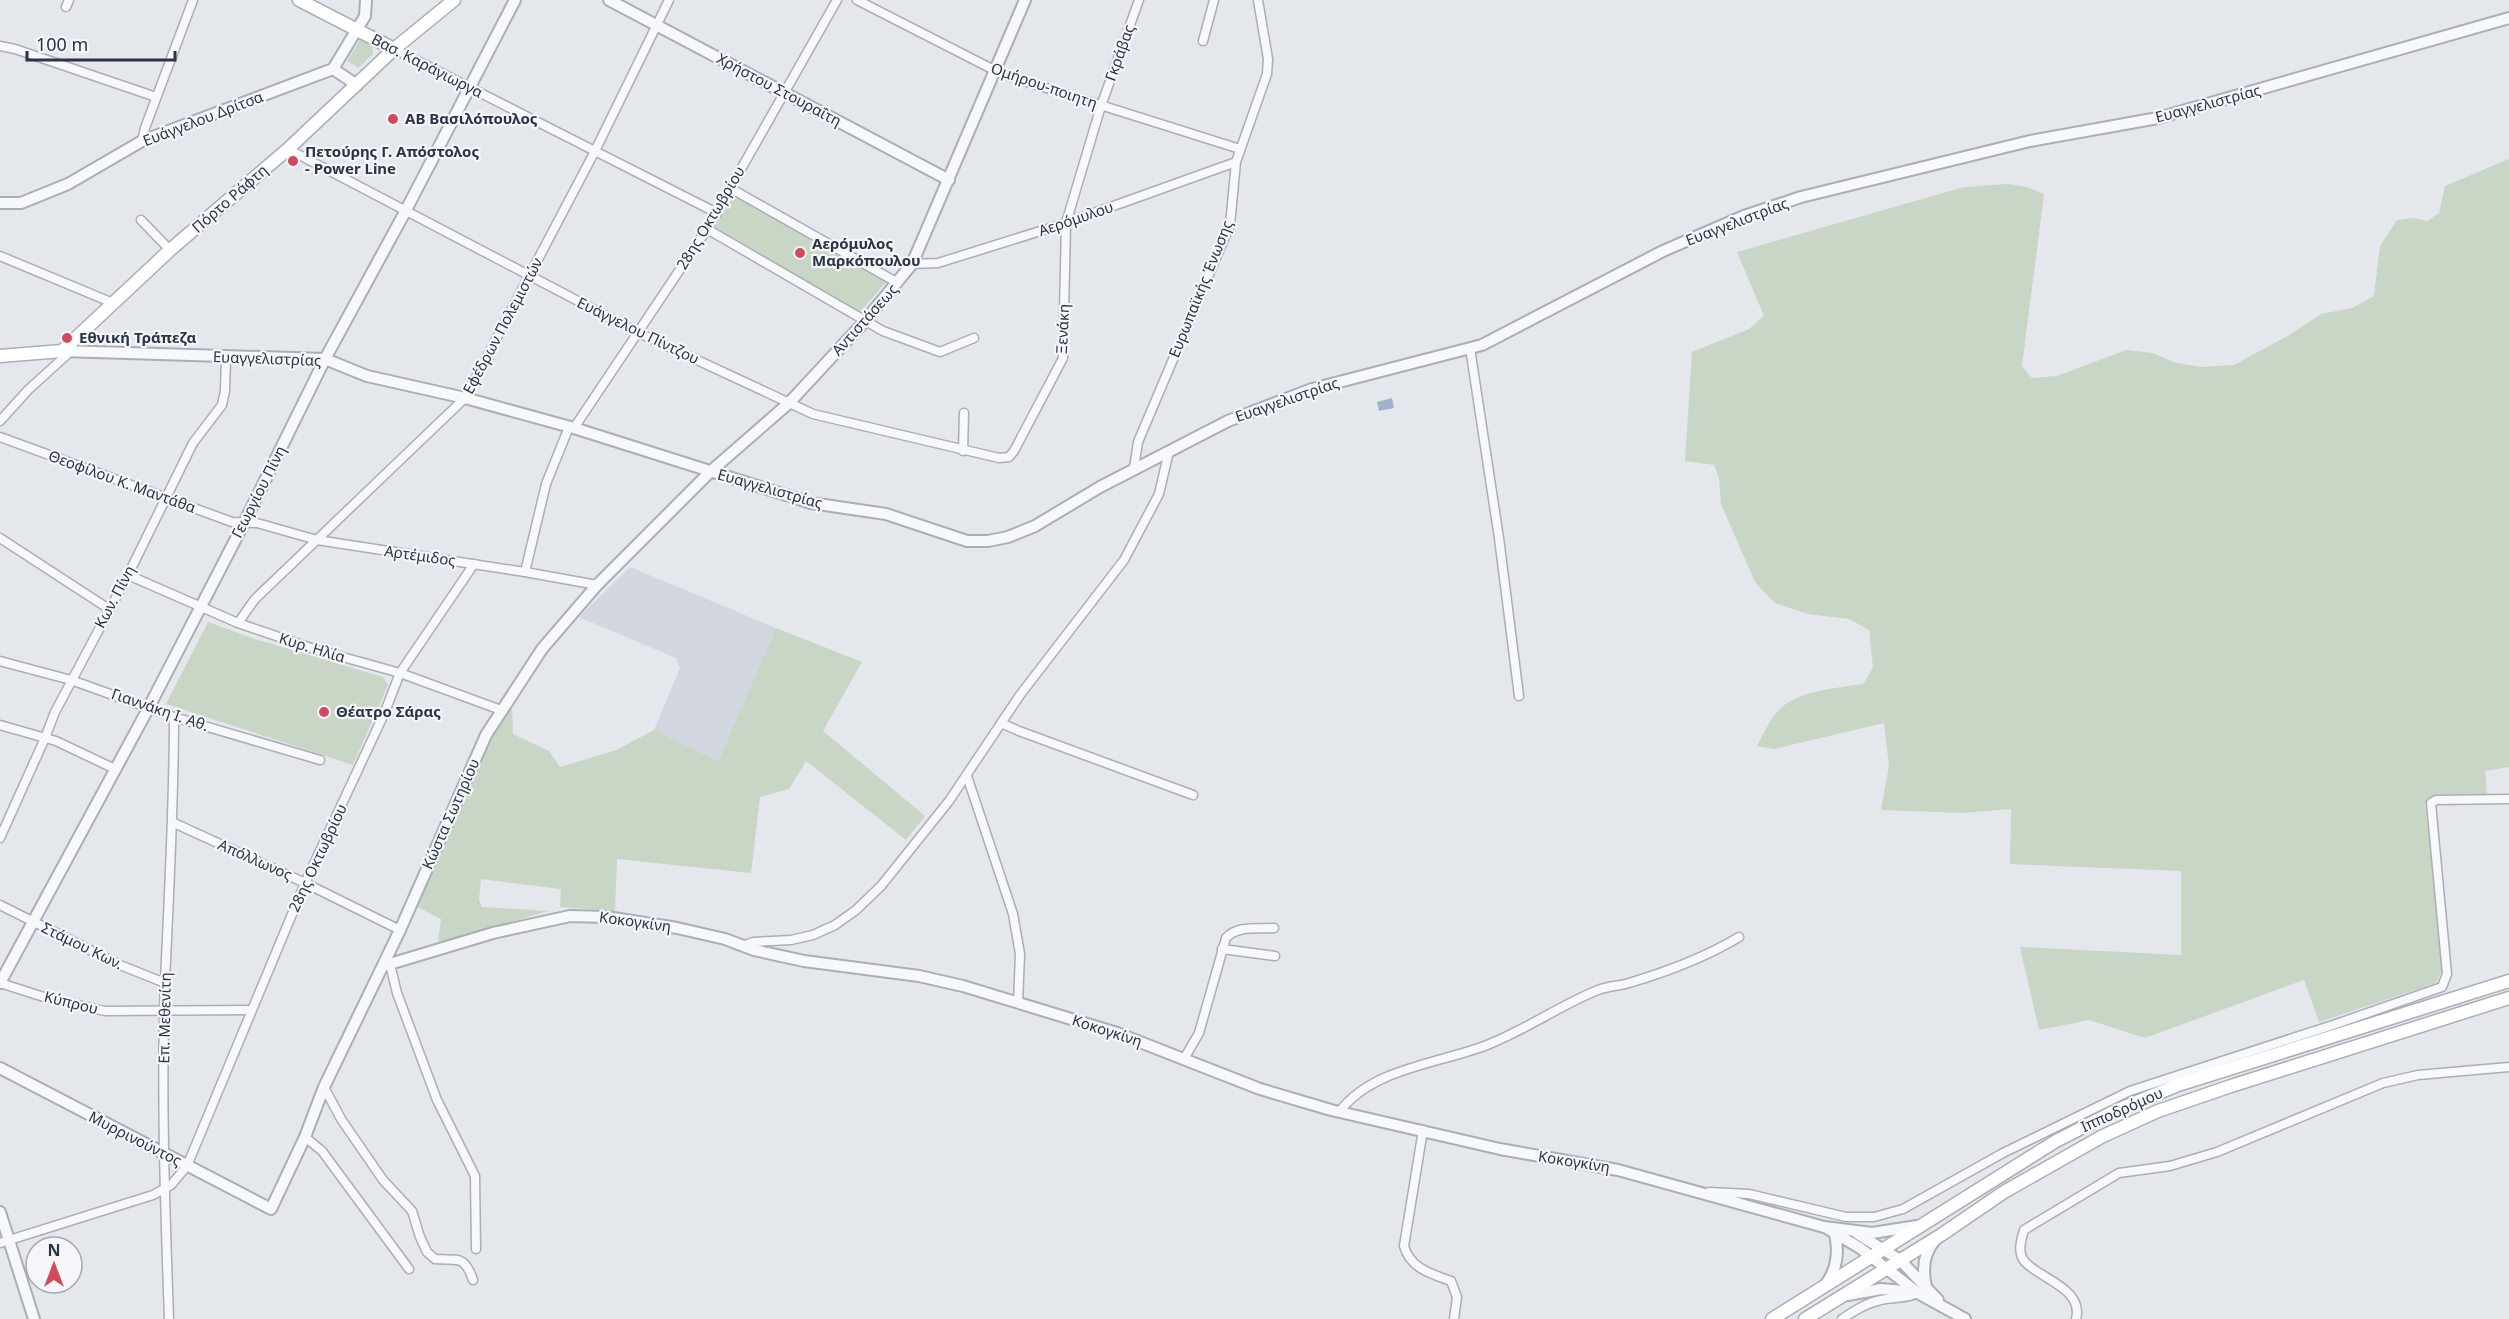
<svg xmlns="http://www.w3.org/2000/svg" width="2509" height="1319" font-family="'Noto Sans',sans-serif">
  <rect width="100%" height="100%" fill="#e4e7ec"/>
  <path fill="#d2d6de" d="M630,567L776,628L718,761L654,730L680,668L676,658L579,617Z"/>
  <g fill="#c9d6c5">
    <path d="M361,38L372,44L373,54L358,68L347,61Z"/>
    <path d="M2509,159V767L2485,771L2487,795L2429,797L2425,804L2434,875L2442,971L2436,983L2319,1022L2304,980L2145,1038L2089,1020L2039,1030L2020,947L2181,955V871L2010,864L2011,809L1963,813L1881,810L1889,766L1884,723L1774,749L1757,746C1762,737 1767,726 1773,717C1791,690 1833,689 1863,684L1873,668L1869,630L1849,619L1808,614L1775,603L1755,582L1721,504L1719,478L1714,465L1685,461L1692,352L1749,329L1764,316L1737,252L1964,187L2007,184L2027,187L2044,194L2022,366L2032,378L2057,376L2126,350L2153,353L2176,363L2202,367L2234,365L2291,334L2321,314L2352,308L2374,296L2380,246L2397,220L2414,218L2427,221L2439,213L2445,186Z"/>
    <path d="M734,194L887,281L859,313L714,229Z"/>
    <path d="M208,622L255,639L383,677L388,685L353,765L166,704Z"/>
    <path d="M776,628L862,662L823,731L925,816L906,840L806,761L789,789L760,797L751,873L617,859L615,911L560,907L561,889L481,879L479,900L482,907L548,911L438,943L441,919L413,905L488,739L505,708L512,709L513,734L549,751L560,767L616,750L654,730L718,761Z"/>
  </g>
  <path fill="#9fb4cc" d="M1392,398L1394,408L1379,411L1377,402Z"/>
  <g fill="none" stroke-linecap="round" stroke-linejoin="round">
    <g stroke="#a9aeb7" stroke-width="11">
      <g id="minor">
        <path d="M857,0L1002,74L1240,149"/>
        <path d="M66,7L69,0"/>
        <path d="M1203,41L1214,0"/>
        <path d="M0,46L15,49L156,97"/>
        <path d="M394,49L717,213"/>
        <path d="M142,141L145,128L193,0"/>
        <path d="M288,149L639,333L813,414L999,458L1009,457L1014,451L1063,358L1066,223L1101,106L1139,0"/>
        <path d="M730,188L898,283"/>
        <path d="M141,220L170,250"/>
        <path d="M707,229L883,331L940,352L974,338"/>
        <path d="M0,256L113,303"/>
        <path d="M912,264L938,263L1066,223L1236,162"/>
        <path d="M1470,348L1499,538L1519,696"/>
        <path d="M0,421L28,390L71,351"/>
        <path d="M574,428L707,229L837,0"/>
        <path d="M0,437L232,522L257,523L317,540L525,572L597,585"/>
        <path d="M963,451L964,413"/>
        <path d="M1134,468L1138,442L1230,225L1236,162L1267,74L1268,59L1258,0"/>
        <path d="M0,538L109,609"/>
        <path d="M525,572L546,484L569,427"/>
        <path d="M128,575L238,623L314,649L400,673L501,710"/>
        <path d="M238,623L255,599L465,398L595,151L669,0"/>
        <path d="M0,661L71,680L174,717L320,760"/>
        <path d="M1001,723L1019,731L1193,795"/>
        <path d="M0,725L56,741L115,769"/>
        <path d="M967,776L1013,914L1020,954L1018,1003"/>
        <path d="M174,823L305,883L400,930"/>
        <path d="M0,838L45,738L55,712L128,575L193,443L222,405L225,391L226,357"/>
        <path d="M0,905L120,965L165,983"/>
        <path d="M743,946L753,942L791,940L813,935L835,925L856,910L881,886L949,801L1020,695L1124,560L1159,494L1169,451"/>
        <path d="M1222,949L1275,956"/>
        <path d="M390,964L397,993L437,1100L475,1176L476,1249"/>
        <path d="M0,983L47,998L105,1011L251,1010"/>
        <path d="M1184,1059L1199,1033L1226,938C1238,925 1258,929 1274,928"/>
        <path d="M324,1087L341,1119L383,1180L412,1211L420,1237L427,1252L435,1259C458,1261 464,1254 473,1280"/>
        <path d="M1340,1111C1373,1068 1438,1064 1487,1045C1526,1030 1560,1005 1598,990C1608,986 1619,986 1629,983C1666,972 1706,957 1739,937"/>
        <path d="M1423,1130L1404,1246C1410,1268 1431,1274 1451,1281L1457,1297L1454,1319"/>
        <path d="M305,1137L322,1151L409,1269"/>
        <path d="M1709,1192L1749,1194L1846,1217H1874L1903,1209L2003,1153L2130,1091L2336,1024L2442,987L2447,974L2431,803L2436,800L2509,799"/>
        <path d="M0,1243L153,1195L171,1185L187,1166L305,883L384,714L400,673L474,564"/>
        <path d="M169,1319C165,1206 161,1094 165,981C169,893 174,805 174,717"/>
        <path d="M1842,1319C1854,1311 1866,1303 1881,1300C1894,1297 1906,1299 1918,1293"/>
        <path d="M2076,1319C2084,1289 2041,1279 2025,1262C2017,1253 2021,1240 2024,1230L2119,1173L2170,1166L2217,1152L2383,1083L2418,1075L2509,1067"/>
      </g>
    </g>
    <g stroke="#a9aeb7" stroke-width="14">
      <g id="tertiary">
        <path d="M609,0L949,180"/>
        <path d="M333,69L357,85"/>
        <path d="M0,203H21L68,184L142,141L333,69L365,16L366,0"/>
        <path d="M62,351L325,359L367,376L465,398L574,428L811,503L886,514L967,541H988L1008,537L1035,526L1100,487L1228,421L1312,389L1482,345L1663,251L1744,216L1801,197L2030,141L2158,118L2509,18"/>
        <path d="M383,966L493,933L570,916L607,917L677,928L725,939L754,950L804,961L919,976L963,986L1117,1033L1260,1089L1331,1110L1500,1149L1618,1170L1824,1227L1872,1233L1917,1226"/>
        <path d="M0,983L149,707L244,523L325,359L405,212L515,0"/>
        <path d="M0,1068L271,1209L305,1137L324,1087L400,930L486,735L542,649L597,585L711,471L789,403L865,321L912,264L1025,0"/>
        <path d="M0,1212L34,1319"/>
        <path d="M1828,1229L1860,1248L1918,1293L1965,1319"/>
        <path d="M1858,1234L1900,1260L1938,1300"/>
        <path d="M1826,1284C1837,1269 1839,1252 1835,1234"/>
        <path d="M1926,1287C1922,1270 1923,1254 1935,1240"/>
        <path d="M1848,1295L1881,1289L1915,1292"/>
      </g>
    </g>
    <g stroke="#a9aeb7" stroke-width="15">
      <g id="secondary">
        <path d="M299,0L394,49"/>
        <path d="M0,356L62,351L170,250L288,149L394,49L454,0"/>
        <path d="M1772,1319L2056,1141L2117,1110L2178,1085L2509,981"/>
        <path d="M1805,1319L1941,1235L2004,1192L2101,1137L2158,1111L2231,1086L2509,998"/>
      </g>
    </g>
    <use href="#minor" stroke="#f7f8fa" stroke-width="8"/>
    <use href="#tertiary" stroke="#f7f8fa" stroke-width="10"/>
    <use href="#secondary" stroke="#fff" stroke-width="12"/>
  </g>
  <g fill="#d1495b" stroke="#f4f6f9" stroke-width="2">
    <circle cx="393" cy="119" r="6"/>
    <circle cx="293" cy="161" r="6"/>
    <circle cx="800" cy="253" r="6"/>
    <circle cx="67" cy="338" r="6"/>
    <circle cx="324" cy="712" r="6"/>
  </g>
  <g text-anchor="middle" stroke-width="4.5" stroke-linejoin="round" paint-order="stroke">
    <g font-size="15" fill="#2b3445" stroke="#f4f6f9">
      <text transform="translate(1120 53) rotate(-70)" y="5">Γκράβας</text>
      <text transform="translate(427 66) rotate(27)" y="5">Βασ. Καράγιωργα</text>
      <text transform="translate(1044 86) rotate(19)" y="5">Ομήρου-ποιητη</text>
      <text transform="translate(779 90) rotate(28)" y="5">Χρήστου Στουραΐτη</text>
      <text transform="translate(2208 104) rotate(-15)" y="5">Ευαγγελιστρίας</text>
      <text transform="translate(203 119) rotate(-21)" y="5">Ευάγγελου Δρίτσα</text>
      <text transform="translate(230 199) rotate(-41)" y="5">Πόρτο Ράφτη</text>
      <text transform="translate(711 218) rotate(-59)" y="5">28ης Οκτωβρίου</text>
      <text transform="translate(1076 219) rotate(-19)" y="5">Αερόμυλου</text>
      <text transform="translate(1737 222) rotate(-21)" y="5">Ευαγγελιστρίας</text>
      <text transform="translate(1201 289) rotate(-68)" y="5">Ευρωπαϊκής Ένωσης</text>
      <text transform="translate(865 320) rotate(-48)" y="5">Αντιστάσεως</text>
      <text transform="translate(503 326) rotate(-62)" y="5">Εφέδρων Πολεμιστών</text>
      <text transform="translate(1063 329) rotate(-87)" y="5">Ξενάκη</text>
      <text transform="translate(638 331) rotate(26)" y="5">Ευάγγελου Πίντζου</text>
      <text transform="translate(267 359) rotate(2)" y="5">Ευαγγελιστρίας</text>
      <text transform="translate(1287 400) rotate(-19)" y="5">Ευαγγελιστρίας</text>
      <text transform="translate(122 482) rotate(20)" y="5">Θεοφίλου Κ. Μαντάθα</text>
      <text transform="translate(770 489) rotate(16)" y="5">Ευαγγελιστρίας</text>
      <text transform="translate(259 492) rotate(-63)" y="5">Γεωργίου Πίνη</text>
      <text transform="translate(420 556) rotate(8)" y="5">Αρτέμιδος</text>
      <text transform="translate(115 597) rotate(-62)" y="5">Κων. Πίνη</text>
      <text transform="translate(312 648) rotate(17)" y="5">Κυρ. Ηλία</text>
      <text transform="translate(160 710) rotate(19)" y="5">Γιαννάκη Ι. Αθ.</text>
      <text transform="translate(451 814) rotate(-66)" y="5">Κώστα Σωτηρίου</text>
      <text transform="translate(318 858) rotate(-65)" y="5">28ης Οκτωβρίου</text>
      <text transform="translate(255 860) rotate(24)" y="5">Απόλλωνος</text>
      <text transform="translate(635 922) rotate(8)" y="5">Κοκογκίνη</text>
      <text transform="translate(82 946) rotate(26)" y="5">Στάμου Κων.</text>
      <text transform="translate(71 1003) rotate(14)" y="5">Κύπρου</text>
      <text transform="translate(165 1018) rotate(-89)" y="5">Επ. Μεθενίτη</text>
      <text transform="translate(1107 1031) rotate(18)" y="5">Κοκογκίνη</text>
      <text transform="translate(2122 1110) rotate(-24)" y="5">Ιπποδρόμου</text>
      <text transform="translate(135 1139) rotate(27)" y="5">Μυρρινούντος</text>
      <text transform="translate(1574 1162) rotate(9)" y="5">Κοκογκίνη</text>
    </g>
    <g font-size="15" font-weight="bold" fill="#2b3445" stroke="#f4f6f9" text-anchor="start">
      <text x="405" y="124">ΑΒ Βασιλόπουλος</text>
      <text x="305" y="157">Πετούρης Γ. Απόστολος<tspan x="305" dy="17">- Power Line</tspan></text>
      <text x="812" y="249">Αερόμυλος<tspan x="812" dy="17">Μαρκόπουλου</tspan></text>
      <text x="79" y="343">Εθνική Τράπεζα</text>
      <text x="336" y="717">Θέατρο Σάρας</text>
    </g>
  </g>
  <g transform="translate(54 1265)"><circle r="28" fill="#f4f6f9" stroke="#a4a8b1" stroke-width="1.5"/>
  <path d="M0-4.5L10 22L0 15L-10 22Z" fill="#d1495b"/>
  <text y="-9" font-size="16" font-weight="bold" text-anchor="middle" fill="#2b3445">N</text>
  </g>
  <path d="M27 51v9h148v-9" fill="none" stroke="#2b3445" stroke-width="3"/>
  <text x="36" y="51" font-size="18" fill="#2b3445" stroke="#f4f6f9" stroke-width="4.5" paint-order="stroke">100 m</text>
</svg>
